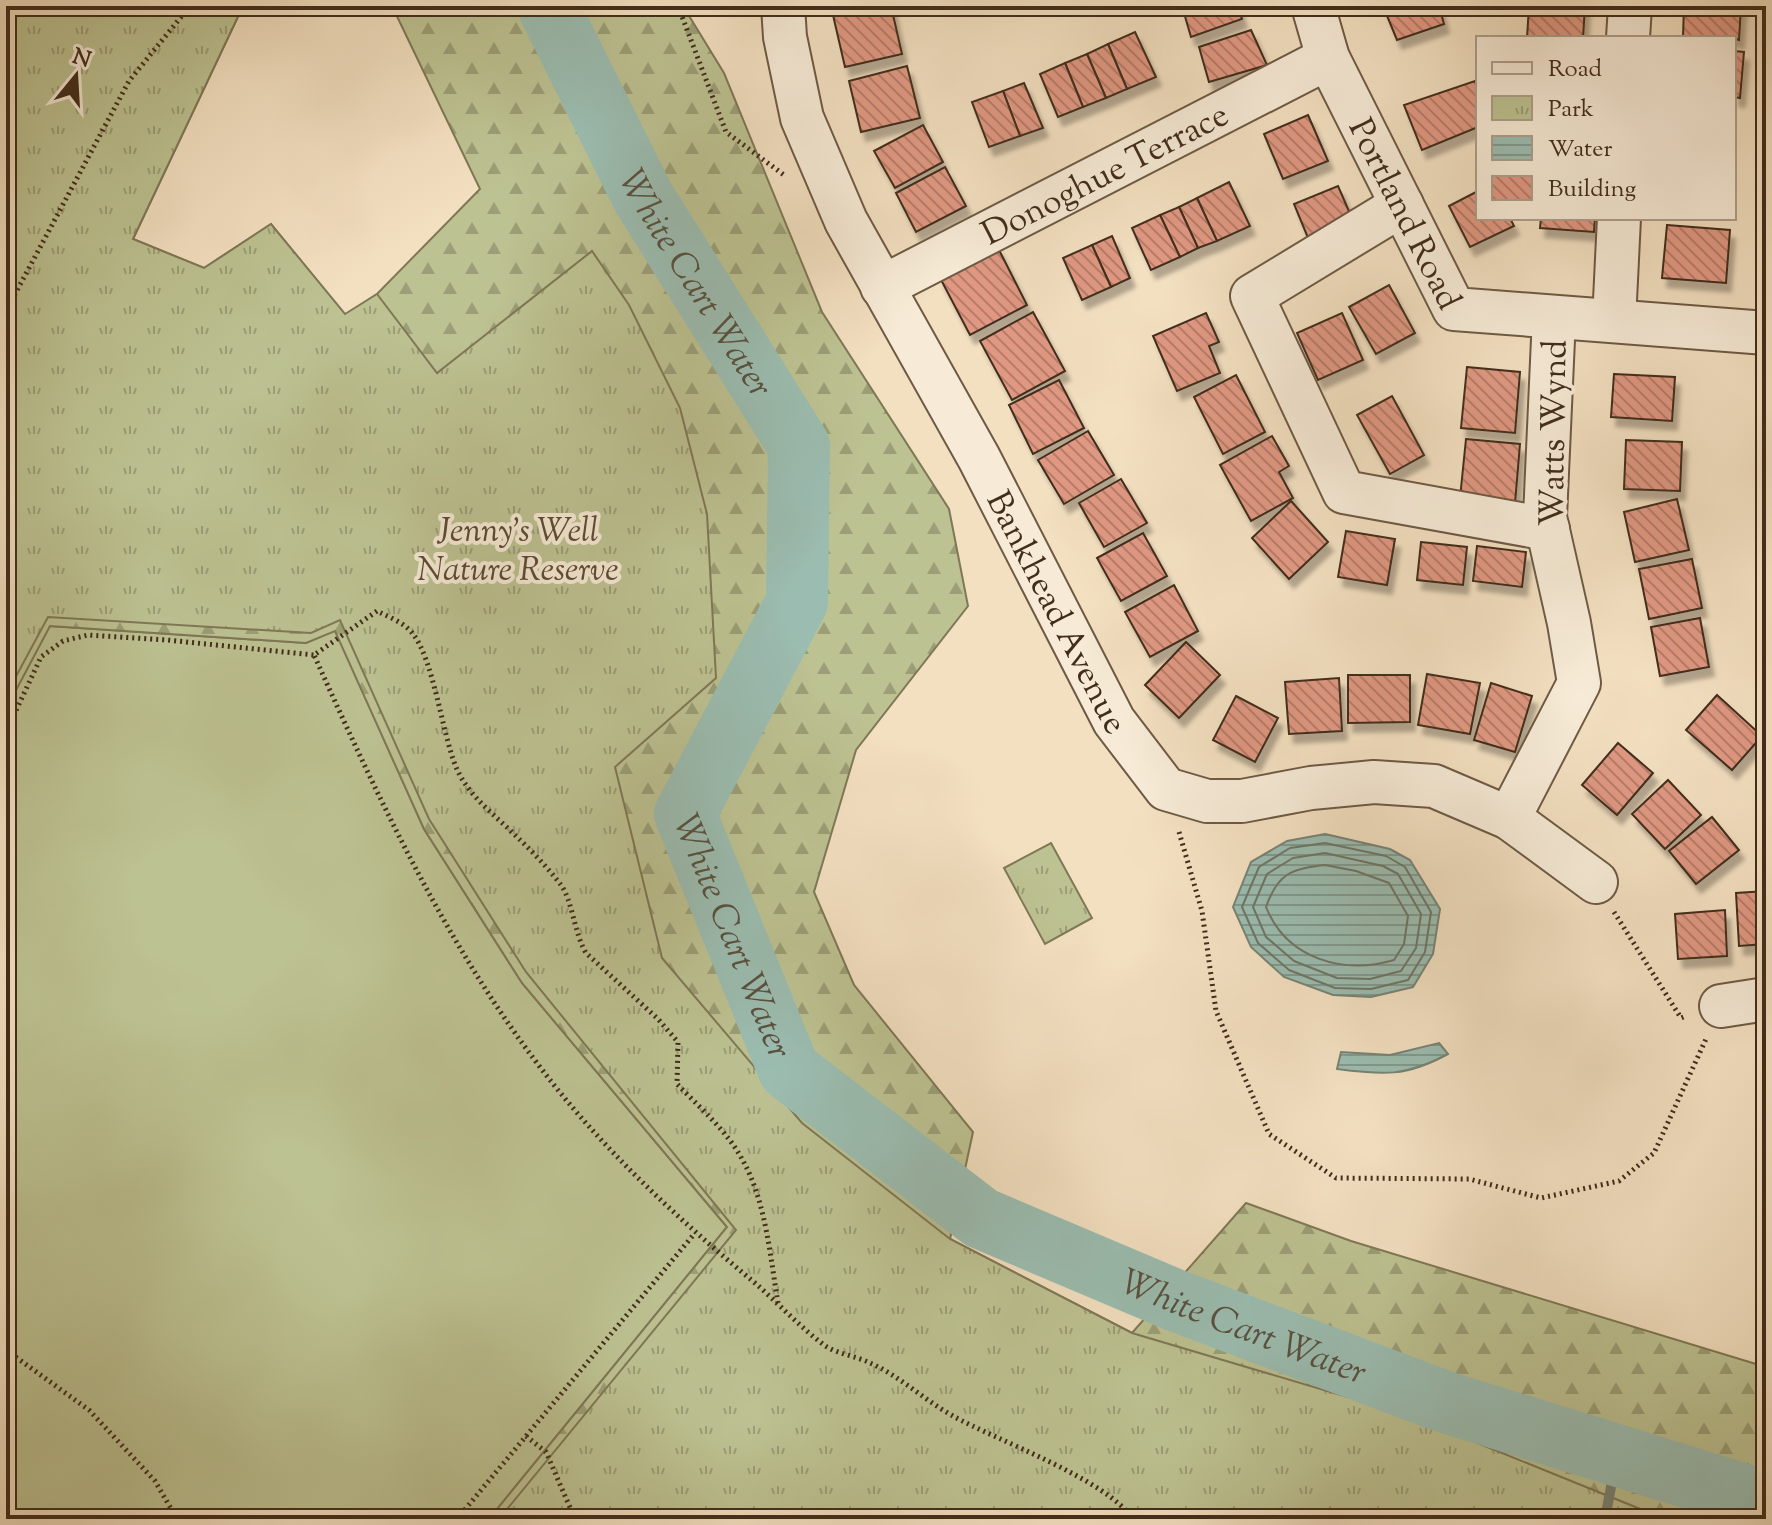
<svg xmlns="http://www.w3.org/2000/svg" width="1772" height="1525" font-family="'Sorts Mill Goudy',serif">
  <defs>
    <pattern id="forest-firs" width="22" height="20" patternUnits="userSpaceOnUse" patternTransform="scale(2)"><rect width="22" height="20" fill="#bdc292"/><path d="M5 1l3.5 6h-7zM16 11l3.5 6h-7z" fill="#9b9e76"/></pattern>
    <pattern id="park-tufts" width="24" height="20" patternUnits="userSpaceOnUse" patternTransform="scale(2)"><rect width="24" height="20" fill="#bdc292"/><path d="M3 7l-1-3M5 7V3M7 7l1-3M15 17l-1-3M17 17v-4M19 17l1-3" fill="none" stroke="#9b9e76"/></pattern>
    <pattern id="water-rules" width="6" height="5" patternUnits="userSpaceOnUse" patternTransform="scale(2)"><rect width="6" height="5" fill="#9bbdb1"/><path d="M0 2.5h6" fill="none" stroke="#809a8f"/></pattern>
    <pattern id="building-back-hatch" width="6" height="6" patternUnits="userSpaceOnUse" patternTransform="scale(2)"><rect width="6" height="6" fill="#e09882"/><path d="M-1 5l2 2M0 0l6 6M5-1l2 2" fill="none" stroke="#b77c6a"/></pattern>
    <filter id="shadow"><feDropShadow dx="5" dy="9" stdDeviation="2" flood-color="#0004"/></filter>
  </defs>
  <rect width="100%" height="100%" fill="#f3e0c1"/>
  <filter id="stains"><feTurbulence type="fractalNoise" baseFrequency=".0025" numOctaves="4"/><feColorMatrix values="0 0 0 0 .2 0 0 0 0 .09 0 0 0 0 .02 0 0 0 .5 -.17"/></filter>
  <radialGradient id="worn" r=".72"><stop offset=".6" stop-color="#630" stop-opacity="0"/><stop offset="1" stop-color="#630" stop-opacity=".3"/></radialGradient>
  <path fill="#bdc292" stroke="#7f7856" stroke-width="2" d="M49,626L306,643L335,630L424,829L522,983L727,1227L489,1519H6V709Z"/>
  <path fill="url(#forest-firs)" stroke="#7f7856" stroke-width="2" d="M6,6H243L133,239L204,268L271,224L345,315L377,294L480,189L392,6H683L724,73L822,312L949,509L968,606L856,750L814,892L854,985L973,1132L950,1239L1132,1333L1246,1203L1351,1241L1766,1367V1519H489L727,1227L522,983L424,829L335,631L306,643L50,626L6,709Z"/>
  <g fill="url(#park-tufts)" stroke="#7f7856" stroke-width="2">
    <path d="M6,6H243L133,239L204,268L271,224L345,314L377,294L437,373L592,251L629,305L680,408L707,514L716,678L615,767L662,958L802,1123L950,1239L1132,1333L1408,1415L1665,1519H499L736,1230L526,972L429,819L340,620L311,633L48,617L6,695Z"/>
    <path d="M1051,843L1092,918L1045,944L1004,868Z"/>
  </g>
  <g fill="url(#water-rules)" stroke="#778375" stroke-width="2">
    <path d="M1325,834L1390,849L1410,860L1440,909L1433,954L1413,987L1371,997L1333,995L1284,977L1251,947L1233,907L1251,862L1287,841Z"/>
    <path d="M1439,1043L1448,1054C1406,1077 1383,1075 1337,1069L1341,1052L1390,1055Z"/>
  </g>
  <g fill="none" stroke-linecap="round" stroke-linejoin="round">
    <g stroke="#6e7566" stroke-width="2">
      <path d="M1325,843L1386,856L1405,867L1431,912L1425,952L1408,980L1371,989L1335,988L1289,970L1258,943L1242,907L1259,867L1290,848Z"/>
      <path d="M1325,853L1383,866L1398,874L1421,914L1416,948L1401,971L1370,979L1337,978L1294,961L1266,937L1253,907L1267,874L1293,858Z"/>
      <path d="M1325,865L1356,871L1389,883L1408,916L1404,944L1394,960C1343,975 1287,959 1266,907C1278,873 1291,869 1325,865Z"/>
    </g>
    <path stroke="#778375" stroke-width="10" d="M1605,1519L1617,1455"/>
    <path stroke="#9bbdb1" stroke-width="62" id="s1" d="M548,6L643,197L799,446L797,602L685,814L789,1070L981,1218L1177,1301L1445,1402L1745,1495L1766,1510"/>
  </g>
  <g fill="url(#building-back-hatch)" stroke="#412d1b" stroke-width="2" filter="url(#shadow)">
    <path d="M872,6H891L902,54L845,67L833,15Z"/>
    <path d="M1182,6H1238L1242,19L1191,37Z"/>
    <path d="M1383,6H1439L1444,24L1397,40Z"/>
    <path d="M1529,6H1585L1583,38H1527Z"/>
    <path d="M1684,6H1741L1739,40L1734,38L1683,37Z"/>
    <path d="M1251,30L1267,65L1209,82L1199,47Z"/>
    <path d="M1135,32L1156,77L1127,89L1108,44Z"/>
    <path d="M1108,44L1127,89L1106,98L1087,54Z"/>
    <path d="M1734,51L1744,52L1740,98L1734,97Z"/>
    <path d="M1087,54L1106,98L1083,107L1065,63Z"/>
    <path d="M1065,63L1083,107L1058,117L1040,74Z"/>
    <path d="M907,66L920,118L861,132L849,81Z"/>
    <path d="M1475,81L1478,90V127L1422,150L1404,105Z"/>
    <path d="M1024,83L1043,128L1020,136L1003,91Z"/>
    <path d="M1003,91L1020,136L989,147L972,102Z"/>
    <path d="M1308,115L1328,161L1283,179L1264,134Z"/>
    <path d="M923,125L943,162L895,188L874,151Z"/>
    <path d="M945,167L966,206L916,232L896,193Z"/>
    <path d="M1229,182L1250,226L1217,241L1197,198Z"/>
    <path d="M1338,186L1358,232L1313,250L1294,204Z"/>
    <path d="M1478,191V218H1510L1514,226L1470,247L1449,206Z"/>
    <path d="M1197,198L1217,241L1198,248L1179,207Z"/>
    <path d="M1179,207L1198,248L1180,257L1160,215Z"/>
    <path d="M1160,215L1180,257L1151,270L1132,228Z"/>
    <path d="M1541,218H1595L1594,232L1540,228Z"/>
    <path d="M1667,225L1730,230L1726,283L1662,278Z"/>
    <path d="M1112,236L1130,278L1111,287L1092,245Z"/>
    <path d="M1092,245L1111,287L1082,300L1063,258Z"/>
    <path d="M997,246L1027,305L970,335L939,276Z"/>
    <path d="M1389,285L1415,333L1376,354L1349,307Z"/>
    <path d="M1033,312L1065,371L1012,400L980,341Z"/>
    <path d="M1206,313L1219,342L1209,346L1220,373L1177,391L1153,336Z"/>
    <path d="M1342,313L1363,360L1318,380L1297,333Z"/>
    <path d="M1467,367L1520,372L1515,433L1461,428Z"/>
    <path d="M1614,374L1675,377L1672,421L1611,417Z"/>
    <path d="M1236,375L1265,432L1223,454L1194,397Z"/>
    <path d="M1059,380L1084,428L1033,454L1009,405Z"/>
    <path d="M1392,396L1424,455L1390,474L1357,415Z"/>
    <path d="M1088,431L1114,475L1064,504L1038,460Z"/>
    <path d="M1272,436L1289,466L1279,472L1293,498L1251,521L1220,465Z"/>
    <path d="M1466,439L1520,444L1515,503L1460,498Z"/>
    <path d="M1626,440L1682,442L1680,491L1624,489Z"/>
    <path d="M1121,479L1147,523L1104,547L1079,503Z"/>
    <path d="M1677,499L1689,550L1635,562L1624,512Z"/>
    <path d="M1291,501L1328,542L1289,579L1252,538Z"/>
    <path d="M1346,531L1395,539L1387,585L1338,577Z"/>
    <path d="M1143,533L1167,576L1121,601L1097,558Z"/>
    <path d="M1421,542L1467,547L1463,585L1417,580Z"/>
    <path d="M1477,546L1526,552L1522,587L1473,581Z"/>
    <path d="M1692,559L1702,608L1649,619L1639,569Z"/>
    <path d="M1174,585L1198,631L1150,657L1125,612Z"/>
    <path d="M1700,618L1709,667L1660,676L1651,627Z"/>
    <path d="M1186,642L1220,675L1179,718L1145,685Z"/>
    <path d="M1427,674L1480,683L1470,734L1418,725Z"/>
    <path d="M1348,675H1410V722L1348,723Z"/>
    <path d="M1339,678L1342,731L1289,734L1285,682Z"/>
    <path d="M1491,683L1532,696L1515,752L1474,740Z"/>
    <path d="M1717,695L1762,736L1732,770L1686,730Z"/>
    <path d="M1236,696L1278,718L1255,762L1213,740Z"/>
    <path d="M1618,743L1653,773L1617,815L1582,785Z"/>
    <path d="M1668,780L1701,815L1665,849L1632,814Z"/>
    <path d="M1712,817L1739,850L1696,884L1669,851Z"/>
    <path d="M1766,891V944L1739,946L1736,893Z"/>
    <path d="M1725,910L1727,956L1678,959L1675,914Z"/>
  </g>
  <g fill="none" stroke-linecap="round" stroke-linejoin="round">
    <g stroke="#6e5a44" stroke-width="46">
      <g id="minor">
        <path id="s2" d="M783,6L785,37L802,118L846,221L979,458L1114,721L1166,789L1207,801H1242L1311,788L1374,782L1434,786L1509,818L1596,882"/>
        <path id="s3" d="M1313,6L1328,58L1454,309L1766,333"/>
        <path d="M1628,38L1630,6"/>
        <path d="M1402,205L1252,296L1344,492L1548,529"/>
        <path id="s4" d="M882,287L1328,58"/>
        <path d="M1614,321L1619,218"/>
        <path d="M1509,818L1579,683L1569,623L1545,517L1554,317"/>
        <path d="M1721,1006L1766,999"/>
      </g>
    </g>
    <g stroke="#412d1b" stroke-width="5" stroke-dasharray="2 4" stroke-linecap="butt">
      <path d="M678,6L726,132L784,175"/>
      <path d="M6,311L129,81L190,6"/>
      <path d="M6,732L41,657L63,641L88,635L167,640L314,655"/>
      <path d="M1179,832L1202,911L1216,1011L1269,1134L1336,1178L1469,1179L1541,1198L1619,1181L1654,1153L1706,1039"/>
      <path d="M1614,912L1681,1018L1686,1016"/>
      <path d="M778,1303C770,1256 766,1201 742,1159C727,1131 699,1107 677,1084L678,1042L658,1019L586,953C574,933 573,902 561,885C548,868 532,851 516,836C495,815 468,796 456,767C442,733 434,661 413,634C405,623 389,617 377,611L314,655C381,804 451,956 554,1085C613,1159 683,1223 755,1283C778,1303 800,1327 824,1345C837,1354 856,1356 870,1363C900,1376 924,1400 953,1416C998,1441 1106,1479 1133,1519"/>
      <path d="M6,1350L89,1410L155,1481L177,1519"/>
      <path d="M526,1436L546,1452L575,1519"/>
      <path d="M457,1519L695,1233"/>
    </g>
    <use href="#minor" stroke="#f7ebd7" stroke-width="42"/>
  </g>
  <g text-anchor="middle" stroke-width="8" stroke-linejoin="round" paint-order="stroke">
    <g font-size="34" fill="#412d1b" stroke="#f7ebd7">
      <text dy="12" stroke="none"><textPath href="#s4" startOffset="250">Donoghue Terrace</textPath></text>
      <text dy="12" stroke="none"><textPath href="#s3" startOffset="228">Portland Road</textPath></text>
      <text transform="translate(1552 433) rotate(-89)" y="12">Watts Wynd</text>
      <text dy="12" stroke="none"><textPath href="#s2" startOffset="670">Bankhead Avenue</textPath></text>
    </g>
    <g font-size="34" font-style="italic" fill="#5a4b33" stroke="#f7ebd7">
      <text x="518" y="541">Jenny's Well<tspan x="518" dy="39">Nature Reserve</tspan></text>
    </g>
    <g font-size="36" font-style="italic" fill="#585140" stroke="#f7ebd7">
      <text dy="13" stroke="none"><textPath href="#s1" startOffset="314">White Cart Water</textPath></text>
      <text dy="13" stroke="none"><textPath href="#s1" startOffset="1034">White Cart Water</textPath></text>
      <text dy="13" stroke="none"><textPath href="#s1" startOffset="1706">White Cart Water</textPath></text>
    </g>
  </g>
  <rect width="1772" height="1525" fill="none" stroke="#f3e0c1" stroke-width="32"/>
  <rect x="8" y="8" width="1756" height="1509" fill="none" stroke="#412d1b" stroke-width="4"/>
  <rect x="16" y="16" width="1740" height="1493" fill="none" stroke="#412d1b" stroke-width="2"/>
  <rect x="1476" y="36" width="260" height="184" fill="#f7ebd7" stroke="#ae9f8c" stroke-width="2"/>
  <rect x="1492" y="62" width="40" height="12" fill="#f7ebd7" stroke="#ae9f8c" stroke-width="2"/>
  <text x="1548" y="76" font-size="24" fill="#412d1b">Road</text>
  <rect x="1492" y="96" width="40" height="24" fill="url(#park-tufts)" stroke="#ae9f8c" stroke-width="2"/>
  <text x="1548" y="116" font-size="24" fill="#412d1b">Park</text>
  <rect x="1492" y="136" width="40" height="24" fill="url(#water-rules)" stroke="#ae9f8c" stroke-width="2"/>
  <text x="1548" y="156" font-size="24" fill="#412d1b">Water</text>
  <rect x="1492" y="176" width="40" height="24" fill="url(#building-back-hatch)" stroke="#ae9f8c" stroke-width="2"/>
  <text x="1548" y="196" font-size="24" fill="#412d1b">Building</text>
  <g transform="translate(76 76) rotate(18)" stroke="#f7ebd7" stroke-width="6" paint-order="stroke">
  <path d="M0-6L14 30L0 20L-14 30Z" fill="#412d1b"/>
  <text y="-12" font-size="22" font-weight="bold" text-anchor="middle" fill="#412d1b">N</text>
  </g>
  <rect width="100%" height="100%" filter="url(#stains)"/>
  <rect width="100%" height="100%" fill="url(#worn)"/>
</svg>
